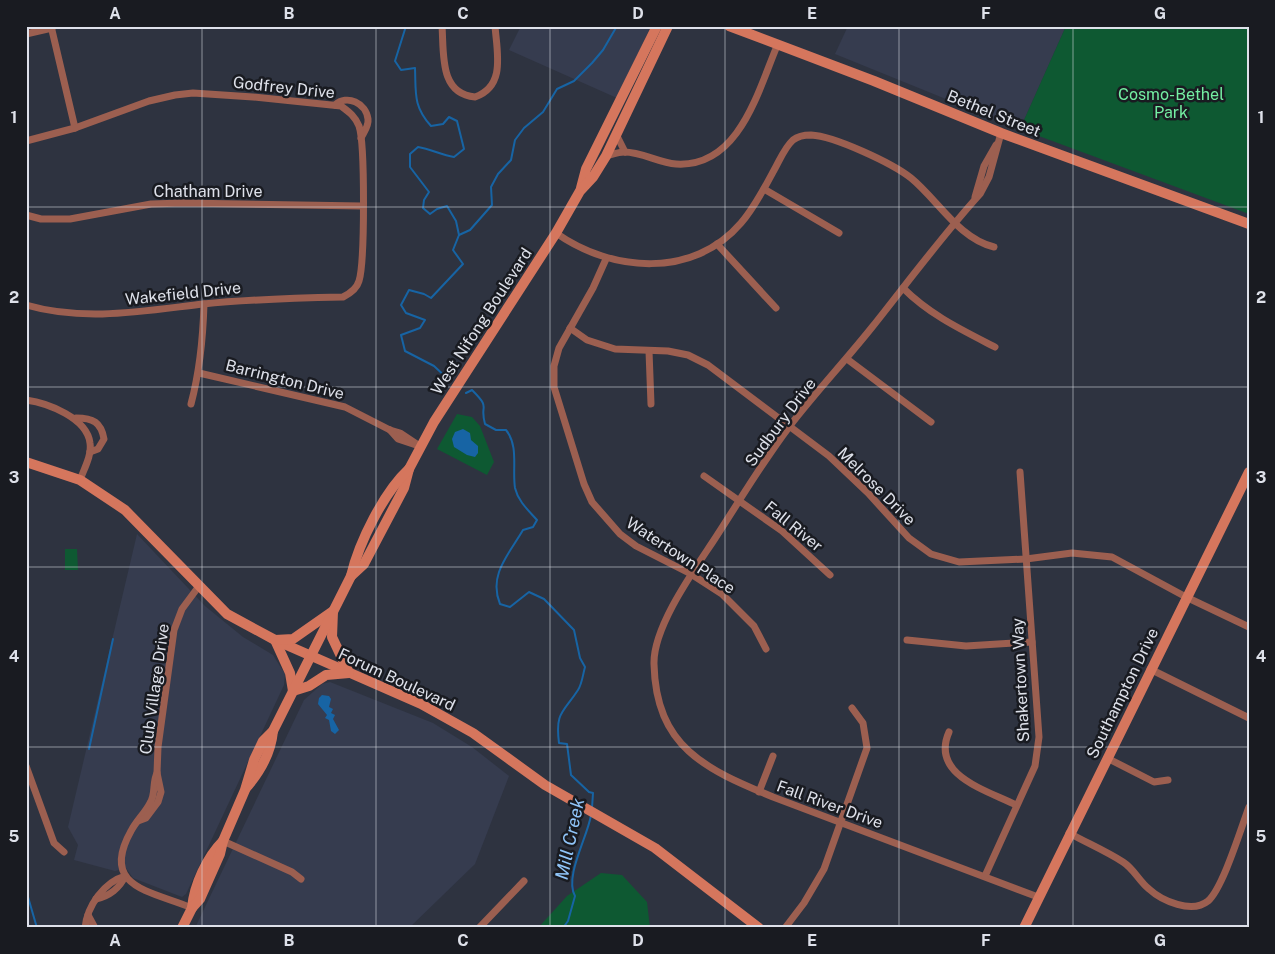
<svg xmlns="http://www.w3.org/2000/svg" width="1275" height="954" font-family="'Public Sans',sans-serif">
  <rect width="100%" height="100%" fill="#2e3340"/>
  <g fill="#363c4f">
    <path d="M521,26H651L617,98L509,50Z"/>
    <path d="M848,26H1066L1020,129L835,54Z"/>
    <path d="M137,534L205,606L243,637L273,655L285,674L284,685L186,894L182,897L133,878L126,868L115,871L74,860L78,845L68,827Z"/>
    <path d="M330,682L433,723L472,747L509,776L475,864L409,928H195L304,700L322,684Z"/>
  </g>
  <g fill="#0e5932">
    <path d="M1066,26H1249V214L1020,129Z"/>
    <path d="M457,414L472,417L480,426L494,462L487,475L437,449Z"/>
    <path d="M65,549H77L78,570H65Z"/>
    <path d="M601,873L622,875L647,902L650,928H538L567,896Z"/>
  </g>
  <g fill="#1764a4">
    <path d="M463,429L470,433L471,440L478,446V453L475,457L467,455L454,447L452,439L455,432Z"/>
    <path d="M322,695L329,696L331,699L329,707L333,709L331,713L335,715L333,719L339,730L335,734L331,731L329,720L325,718L327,715L318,704L319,698Z"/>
  </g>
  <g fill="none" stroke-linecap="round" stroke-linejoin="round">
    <g stroke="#1764a4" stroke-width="2">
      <path d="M406,26L395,61L401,70L415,68C416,93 413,106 431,126L443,124L449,117L457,121L464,149L454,157C441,155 431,149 418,147L410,154V167L429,192L424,200L423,208L430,214L437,209L447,206L456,221L459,235"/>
      <path d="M448,379L434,366L405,351L401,335L420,328L425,320L406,313L401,305L409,290L424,294L431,298L463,264L453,250L459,235L470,230L492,205L491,187L498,174L511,160L515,140L524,128L543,112L557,89L574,81L592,63L603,50L617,26"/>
      <path d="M466,393L472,390C492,410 479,403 485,424L496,430H506C519,446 512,469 515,488C518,501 528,510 537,520L533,527L523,530C509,554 488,575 500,604L510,607L529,592L544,599L574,630L580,658L585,667C583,674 582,684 578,690C563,713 555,712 559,743L567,744L571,775L589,792L593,793L592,808"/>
      <path d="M89,749L113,639"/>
      <path d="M26,890L37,928"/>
      <path d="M563,928L568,921L575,896C564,877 588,836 591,815"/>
    </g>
    <g stroke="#9c5f50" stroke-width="7">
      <path d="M51,26L75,128"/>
      <path d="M442,26C444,53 439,94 475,97C506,86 497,53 495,26"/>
      <path d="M26,34L52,28"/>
      <path d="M335,105C347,94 366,103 368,119C369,126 364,132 361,138"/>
      <path d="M1001,133L989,177L980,194C942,236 908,282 873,326C846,360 815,393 789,427C761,464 737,505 712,543C692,573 653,628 654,664C656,747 705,769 773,797L1038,897"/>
      <path d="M616,134L625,152"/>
      <path d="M26,141L75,128L149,101L175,95L193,93L253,97L341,106C349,112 355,116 359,126C365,143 365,262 359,281C357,288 349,294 343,297C296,298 250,299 203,304C143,311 85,322 26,305"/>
      <path d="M606,156C611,155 618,152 624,152C642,152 659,163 676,164C739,168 758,91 777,46"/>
      <path d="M764,189L839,233"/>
      <path d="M975,197L984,166L996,145"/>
      <path d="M26,215L41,219H70L151,204L183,203L362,206"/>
      <path d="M556,233C611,272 693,279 741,223C754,208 764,189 773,172C779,162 784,148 793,140C798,136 804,135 811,135C834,136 892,163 911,178C937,199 959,239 994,247"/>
      <path d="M717,244L776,308"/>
      <path d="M606,259L593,288L559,348L554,366V387L584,484L592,502L620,534L636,546L691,574L722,594L754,626L766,649"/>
      <path d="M903,288C930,315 962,330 995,347"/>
      <path d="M570,328L587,340L615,349L668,351L688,355L708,365L829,456L868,493L909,538L931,554L959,562L1026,559L1072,553L1112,557L1186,597L1249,627"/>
      <path d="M649,351L651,404"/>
      <path d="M847,359L931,422"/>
      <path d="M199,373L345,407L390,430L400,433L421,447"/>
      <path d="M26,400C48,403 87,418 90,443C92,455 84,469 80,480"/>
      <path d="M191,404C200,370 203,339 204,304"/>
      <path d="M76,418C93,418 101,422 104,439L98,449L90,452"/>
      <path d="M390,430L398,439L419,446"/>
      <path d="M704,476L782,531L830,575"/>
      <path d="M907,640L966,646L1032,642"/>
      <path d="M1150,669L1249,718"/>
      <path d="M949,732C930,775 986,790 1016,805"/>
      <path d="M1107,758L1154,782L1168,780"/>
      <path d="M26,766L54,843L64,852"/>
      <path d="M157,773C152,783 156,794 150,803C145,813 136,821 131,831C99,888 152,891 192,908"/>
      <path d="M759,792L773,756"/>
      <path d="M138,821L146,818L158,802L161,792L157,773L158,747L174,630L182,609L199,586"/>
      <path d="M1069,833C1087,843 1106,851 1123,862C1134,869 1139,881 1149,889C1162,901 1192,914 1208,901C1223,888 1241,828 1249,807"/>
      <path d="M223,841L292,872L301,879"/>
      <path d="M985,876L1035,766L1039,737L1020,472"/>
      <path d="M96,899C109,896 120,888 125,876"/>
      <path d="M88,915L95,928"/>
      <path d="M85,928C87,906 104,882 125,876"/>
      <path d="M479,928L524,881"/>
      <path d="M785,928L804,903L824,869L867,748L863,723L852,708"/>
    </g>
    <g stroke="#d5765d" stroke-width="10">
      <path d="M729,26L874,81L1001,133L1249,224"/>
      <path d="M581,188L586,169L657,26"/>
      <path d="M26,462L80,480L125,510L227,614L275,640L421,704L473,733L545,785L655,848L759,928"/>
      <path d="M351,576L364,564L404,488L409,469L434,422L556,233L580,191L593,177L606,156L668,26"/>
      <path d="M333,611L332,637L349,673L326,675L309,686L293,691L290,673L275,640L293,639Z"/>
      <path d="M246,788C260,772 271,752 273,731"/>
      <path d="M192,908C194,885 207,857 223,841"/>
      <path d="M182,928L192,908L200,899L220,854L223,841L245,790L254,760L263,741L273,731L351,576C359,542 384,492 409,469"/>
      <path d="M1024,928L1249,472"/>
    </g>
  </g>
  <path fill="none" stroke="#dee1ea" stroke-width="1" stroke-opacity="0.55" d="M202,26V928M376,26V928M550,26V928M725,26V928M899,26V928M1073,26V928M26,207H1249M26,387H1249M26,567H1249M26,747H1249"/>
  <g text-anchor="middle" stroke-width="5" stroke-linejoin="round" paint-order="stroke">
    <g font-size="16" fill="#dee1ea" stroke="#191b21">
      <text transform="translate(284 87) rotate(6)" y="6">Godfrey Drive</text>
      <text transform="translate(994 113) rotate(22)" y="6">Bethel Street</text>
      <text x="208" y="197">Chatham Drive</text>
      <text transform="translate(183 293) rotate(-6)" y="6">Wakefield Drive</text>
      <text transform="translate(481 321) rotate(-57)" y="6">West Nifong Boulevard</text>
      <text transform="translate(285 379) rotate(14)" y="6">Barrington Drive</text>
      <text transform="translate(780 422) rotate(-53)" y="6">Sudbury Drive</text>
      <text transform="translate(877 486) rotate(45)" y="6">Melrose Drive</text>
      <text transform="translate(794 526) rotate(39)" y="6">Fall River</text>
      <text transform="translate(681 555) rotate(33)" y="6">Watertown Place</text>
      <text transform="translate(397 679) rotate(25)" y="6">Forum Boulevard</text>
      <text transform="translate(1020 680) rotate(-93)" y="6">Shakertown Way</text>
      <text transform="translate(154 689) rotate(-82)" y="6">Club Village Drive</text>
      <text transform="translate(1122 693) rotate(-64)" y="6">Southampton Drive</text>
      <text transform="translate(830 804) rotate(20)" y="6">Fall River Drive</text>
    </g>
    <g font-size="16" fill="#74efa3" stroke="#191b21">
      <text x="1171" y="100">Cosmo-Bethel<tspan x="1171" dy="18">Park</tspan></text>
    </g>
    <g font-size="18" font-style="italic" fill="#90c5f9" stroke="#191b21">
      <text transform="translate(570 839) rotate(-78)" y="6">Mill Creek</text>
    </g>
  </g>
  <rect width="1275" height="954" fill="none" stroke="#191b21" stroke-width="55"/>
  <rect x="28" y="28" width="1220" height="898" fill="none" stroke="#dee1ea" stroke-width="2"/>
  <g font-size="16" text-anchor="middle" font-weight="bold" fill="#dee1ea">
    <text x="115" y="19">A</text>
    <text x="289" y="19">B</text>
    <text x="463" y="19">C</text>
    <text x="638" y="19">D</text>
    <text x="812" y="19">E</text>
    <text x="986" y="19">F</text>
    <text x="1160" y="19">G</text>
    <text x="14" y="123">1</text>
    <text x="1261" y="123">1</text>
    <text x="14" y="303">2</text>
    <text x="1261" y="303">2</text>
    <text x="14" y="483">3</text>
    <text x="1261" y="483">3</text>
    <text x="14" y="662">4</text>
    <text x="1261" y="662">4</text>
    <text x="14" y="842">5</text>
    <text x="1261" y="842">5</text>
    <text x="115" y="946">A</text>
    <text x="289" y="946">B</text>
    <text x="463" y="946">C</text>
    <text x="638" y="946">D</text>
    <text x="812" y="946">E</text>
    <text x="986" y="946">F</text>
    <text x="1160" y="946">G</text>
  </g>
</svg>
